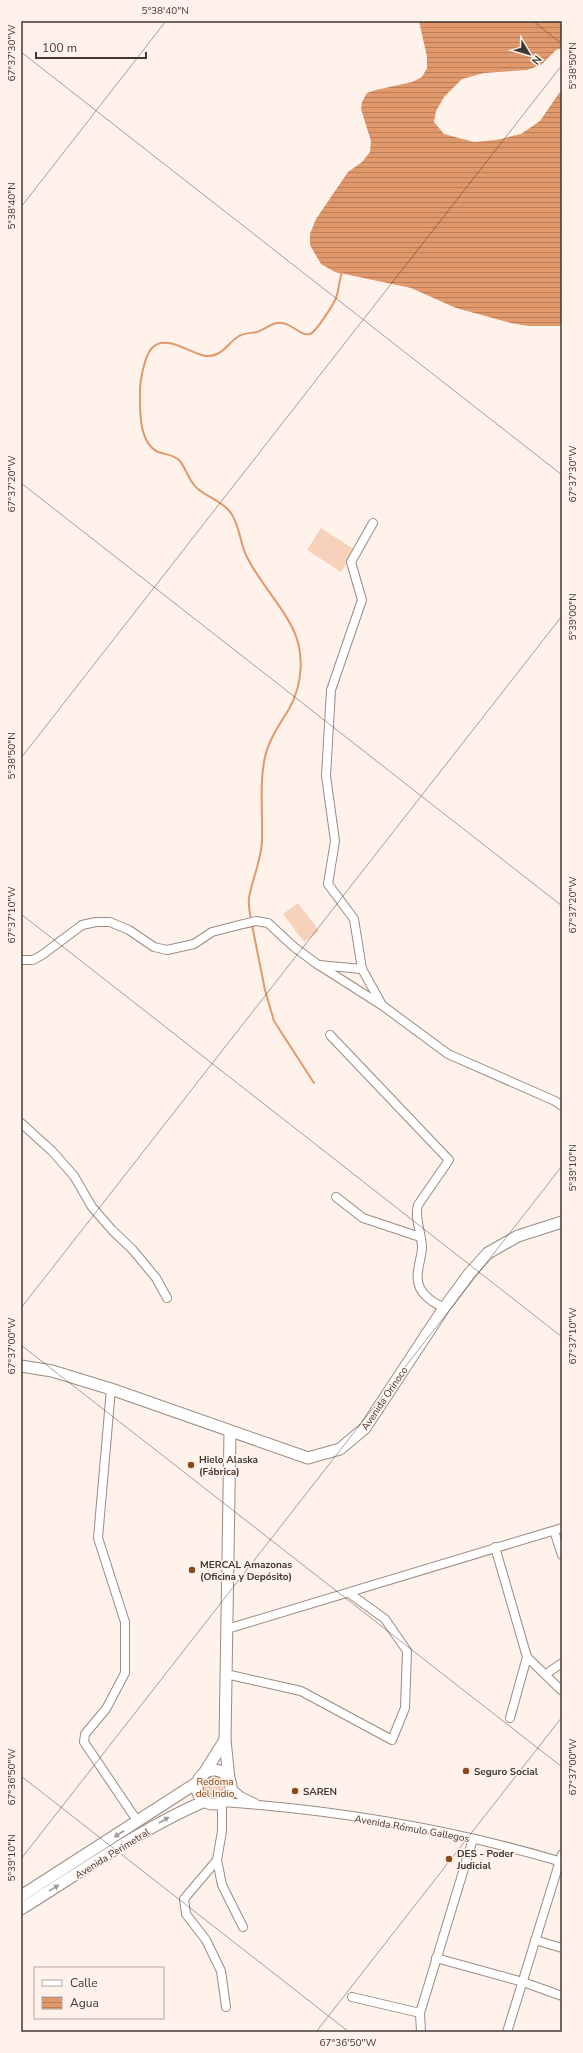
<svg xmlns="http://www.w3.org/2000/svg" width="583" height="2053" font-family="'Nunito Sans',sans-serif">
  <defs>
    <pattern id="grass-dots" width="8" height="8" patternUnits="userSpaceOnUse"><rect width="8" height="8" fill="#f8d1bb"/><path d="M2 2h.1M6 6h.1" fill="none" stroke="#d6b4a1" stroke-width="1.8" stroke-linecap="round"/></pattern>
    <pattern id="water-rules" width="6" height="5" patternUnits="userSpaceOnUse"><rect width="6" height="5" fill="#e1986b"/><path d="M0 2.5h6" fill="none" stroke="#b87d59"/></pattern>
  </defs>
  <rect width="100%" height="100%" fill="#fef2eb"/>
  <circle fill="url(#grass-dots)" cx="215" cy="1787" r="12"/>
  <g fill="#f8d1bb">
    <path d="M321,528L355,550L341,572L307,550Z"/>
    <path d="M298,903L319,931L304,942L283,914Z"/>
  </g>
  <path fill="url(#water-rules)" d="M419,21H562V48L556,50L541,65L527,70L484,73L462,79L444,97L436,111L434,122L444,134L474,142L496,140L521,134L540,121L562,89V326H528L511,323L456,308L411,288L335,272L321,264L310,245V234L316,219L348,172L362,162L370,152L371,141L361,109L362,102L367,93L376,90L412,82L422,77L427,68V57Z"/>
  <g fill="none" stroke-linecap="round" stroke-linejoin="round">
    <g stroke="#e1986b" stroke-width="2">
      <path d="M251,920C250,913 248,905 249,898C252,879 261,862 262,841C263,813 259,784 265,757C269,739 280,724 289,709C303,684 305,652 292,627C279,601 258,581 246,555C240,542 239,524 231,513C223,502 209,498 198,489C188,481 187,469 179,460C172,454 166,455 158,452C138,442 140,409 140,390C140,380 145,355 152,348C165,333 191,354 206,356C223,357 227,343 239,336C245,333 251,333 257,332C264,330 270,324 277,323C291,321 300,337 310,334C316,332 333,305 336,298C339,290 339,281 342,272"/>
      <path d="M252,925L265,990L274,1021L314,1083"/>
    </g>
    <g stroke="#9d8b81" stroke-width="10">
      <g id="street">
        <path d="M373,523L351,562L362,600L331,690L326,776L335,841L328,884L354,919L362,969L382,1005"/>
        <path d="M21,960H33L42,955L82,925L96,922H110L129,930L154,947L167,950L194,944L212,932L235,926L256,921L268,923L294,947L317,964L383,1006L448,1054L555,1101L562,1106"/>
        <path d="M319,965L362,969"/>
        <path d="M330,1035L449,1160L418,1205C414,1219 422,1233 422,1248C421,1262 414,1275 420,1288C425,1298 435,1303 444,1308"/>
        <path d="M21,1123L52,1151L74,1176L92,1207L112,1230L132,1249L156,1278L167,1298"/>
        <path d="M336,1197L363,1218L420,1237"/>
        <path d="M111,1389L98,1538L125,1622V1673L106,1709L85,1734L84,1742L138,1822"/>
        <path d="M554,1531L562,1555"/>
        <path d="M495,1547L527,1657L562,1691"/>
        <path d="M227,1629L562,1528"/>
        <path d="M226,1674L301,1691L392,1740L405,1708L407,1651L385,1619L349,1593"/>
        <path d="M546,1674L562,1663"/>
        <path d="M510,1718L527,1657"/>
        <path d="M231,1788L242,1797L255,1803"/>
        <path d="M217,1860L222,1885L243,1927"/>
        <path d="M535,1940L562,1948"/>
        <path d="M436,1958L523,1982L562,1996"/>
        <path d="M352,1997L420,2013"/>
        <path d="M226,2007L221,1971L206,1940L186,1914L184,1899L217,1860L222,1831V1802C336,1810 452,1829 562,1862"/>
        <path d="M421,2032L420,2013L473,1839"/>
        <path d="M507,2032L562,1854"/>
      </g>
    </g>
    <g stroke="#9d8b81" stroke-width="13">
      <g id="secondary">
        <path d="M21,1366L52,1371L111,1389L308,1458L340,1449L365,1428L444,1308L469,1274L488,1253L518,1236L562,1222"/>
        <circle cx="214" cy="1787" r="17"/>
        <path d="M203,1775L225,1740"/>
        <path d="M229,1779L225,1740L230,1432"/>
        <path d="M21,1896L198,1782"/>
        <path d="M21,1909C81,1872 140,1829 205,1801"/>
      </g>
    </g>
    <use href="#street" stroke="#fff" stroke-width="8"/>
    <use href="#secondary" stroke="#fff" stroke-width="11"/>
  </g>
  <defs><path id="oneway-solid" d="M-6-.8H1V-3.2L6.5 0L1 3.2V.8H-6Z"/></defs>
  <g fill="#9f9c99">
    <use href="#oneway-solid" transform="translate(164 1820) rotate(-30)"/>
    <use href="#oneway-solid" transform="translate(119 1834) rotate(147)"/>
    <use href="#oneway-solid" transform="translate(54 1888) rotate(-32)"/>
  </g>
  <path fill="none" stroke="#3f3833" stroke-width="1" stroke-opacity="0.45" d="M533,21L562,44M21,52L562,475M21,207L166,21M21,483L562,906M21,758L562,65M21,914L562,1337M21,1308L562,616M21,1345L562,1767M21,1776L349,2032M21,1859L562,1166M316,2032L562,1717"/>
  <g fill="#8c4919" stroke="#fef2eb" stroke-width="1.5">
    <circle cx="191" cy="1465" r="4"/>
    <circle cx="192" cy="1570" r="4"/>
    <circle cx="466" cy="1771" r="4"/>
    <circle cx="295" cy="1791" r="4"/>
    <circle cx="449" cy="1859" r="4"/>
  </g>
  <g text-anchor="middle" stroke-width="3" stroke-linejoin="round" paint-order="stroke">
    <g font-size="10" fill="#3f3833" stroke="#fef2eb">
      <text transform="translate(384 1398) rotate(-56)" y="4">Avenida Orinoco</text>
      <text transform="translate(412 1828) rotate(10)" y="4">Avenida Rómulo Gallegos</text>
      <text transform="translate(112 1853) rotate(-32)" y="4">Avenida Perimetral</text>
    </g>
    <g font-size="10" font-weight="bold" fill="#3f3833" stroke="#fef2eb" text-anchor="start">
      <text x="199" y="1463">Hielo Alaska<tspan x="199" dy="12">(Fábrica)</tspan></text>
      <text x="200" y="1568">MERCAL Amazonas<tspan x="200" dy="12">(Oficina y Depósito)</tspan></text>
      <text x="474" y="1775">Seguro Social</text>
      <text x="303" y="1795">SAREN</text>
      <text x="457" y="1857">DES - Poder<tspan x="457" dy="12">Judicial</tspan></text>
    </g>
    <g font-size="10" fill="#813f09" stroke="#fef2eb">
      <text x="215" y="1785">Redoma<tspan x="215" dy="12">del Indio</tspan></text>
    </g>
  </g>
  <rect width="583" height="2053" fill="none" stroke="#fef2eb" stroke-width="44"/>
  <rect x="34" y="1967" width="130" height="52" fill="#fef2eb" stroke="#b2a8a1"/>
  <rect x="42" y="1980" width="20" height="6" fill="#ffffff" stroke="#b2a8a1"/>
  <text x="70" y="1987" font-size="12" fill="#3f3833">Calle</text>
  <rect x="42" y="1997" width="20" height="12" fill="url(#water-rules)" stroke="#b2a8a1"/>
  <text x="70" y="2007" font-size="12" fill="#3f3833">Agua</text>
  <g transform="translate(529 54) rotate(128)" stroke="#fef2eb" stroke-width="3" paint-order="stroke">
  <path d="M0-3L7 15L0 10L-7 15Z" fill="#3f3833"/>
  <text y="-6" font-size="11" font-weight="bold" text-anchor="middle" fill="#3f3833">N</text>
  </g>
  <path d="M36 52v6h110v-6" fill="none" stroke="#3f3833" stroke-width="2"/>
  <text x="42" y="52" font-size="12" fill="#3f3833" stroke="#fef2eb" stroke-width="3" paint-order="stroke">100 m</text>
  <rect x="22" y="22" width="539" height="2009" fill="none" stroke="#3f3833" stroke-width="1.5"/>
  <g font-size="10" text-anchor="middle" fill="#3f3833">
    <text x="165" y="14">5°38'40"N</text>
    <text transform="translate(11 53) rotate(-90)" y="4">67°37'30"W</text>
    <text transform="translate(572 66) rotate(-90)" y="4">5°38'50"N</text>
    <text transform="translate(11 206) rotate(-90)" y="4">5°38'40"N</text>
    <text transform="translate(572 474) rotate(-90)" y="4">67°37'30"W</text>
    <text transform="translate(11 484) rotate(-90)" y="4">67°37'20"W</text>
    <text transform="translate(572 617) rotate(-90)" y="4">5°39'00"N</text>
    <text transform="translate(11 756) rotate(-90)" y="4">5°38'50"N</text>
    <text transform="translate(572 905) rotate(-90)" y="4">67°37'20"W</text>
    <text transform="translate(11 915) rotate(-90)" y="4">67°37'10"W</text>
    <text transform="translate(572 1168) rotate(-90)" y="4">5°39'10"N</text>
    <text transform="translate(572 1336) rotate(-90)" y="4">67°37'10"W</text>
    <text transform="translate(11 1346) rotate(-90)" y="4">67°37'00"W</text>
    <text transform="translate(572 1767) rotate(-90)" y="4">67°37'00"W</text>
    <text transform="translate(11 1777) rotate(-90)" y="4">67°36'50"W</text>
    <text transform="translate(11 1858) rotate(-90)" y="4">5°39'10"N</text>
    <text x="348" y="2046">67°36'50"W</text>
  </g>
</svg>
